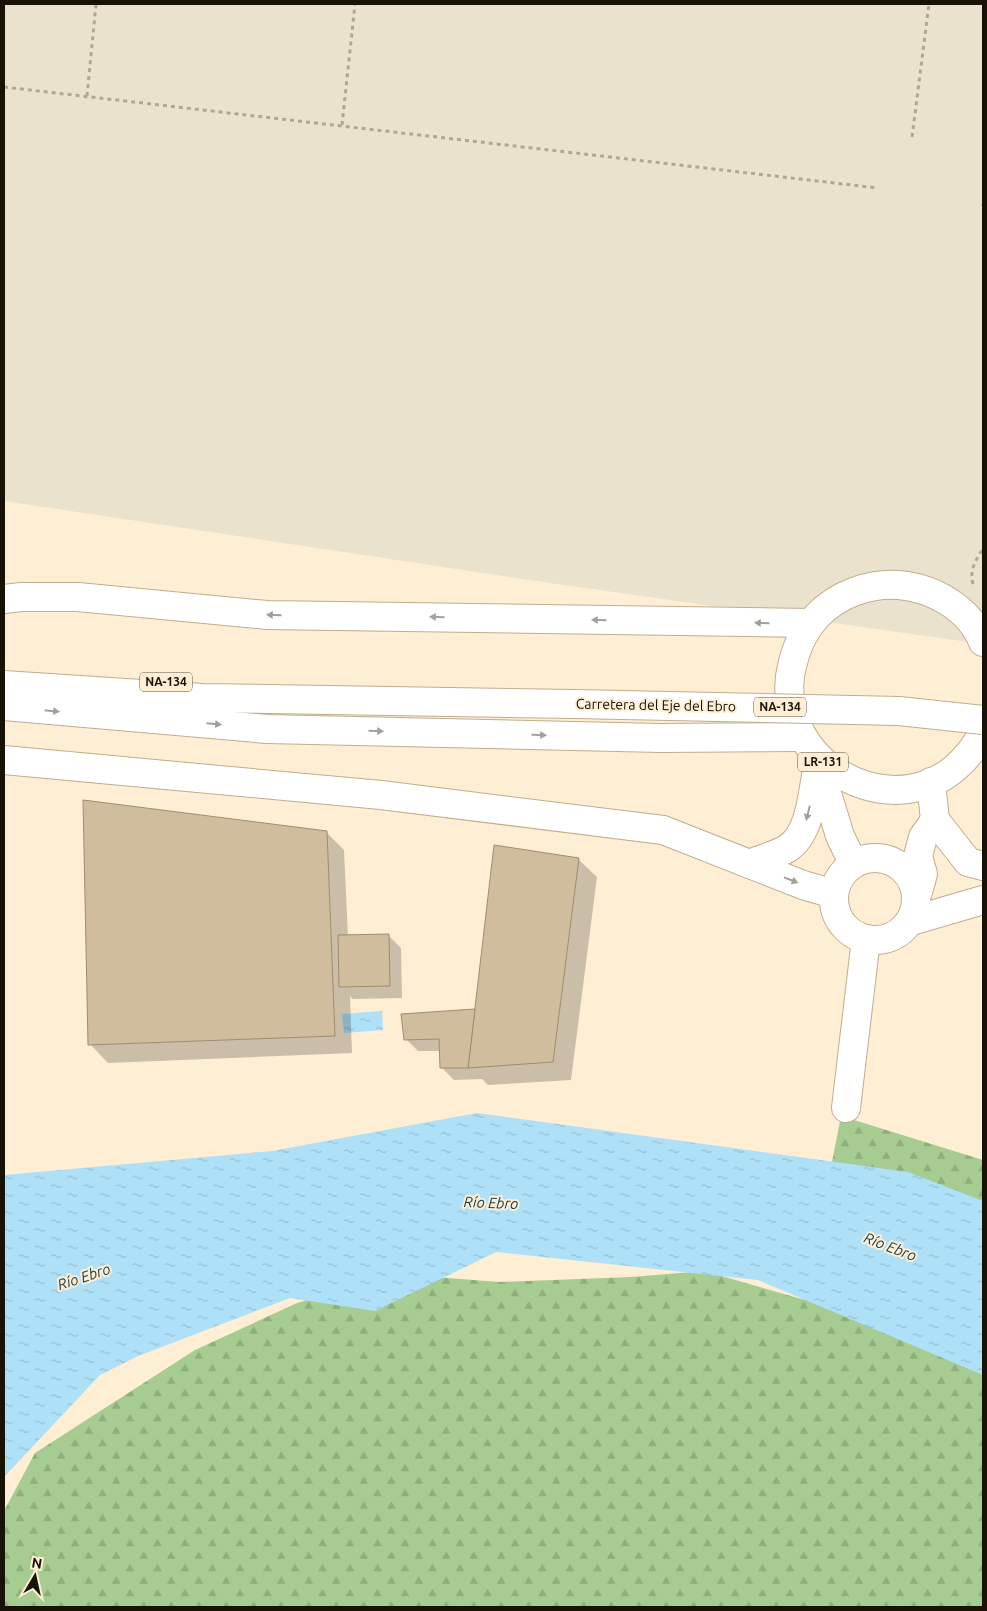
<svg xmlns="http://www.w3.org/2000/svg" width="987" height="1611" font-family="Ubuntu,sans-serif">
  <defs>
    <pattern id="forest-firs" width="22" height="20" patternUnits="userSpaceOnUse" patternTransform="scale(1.25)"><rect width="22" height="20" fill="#a6cc91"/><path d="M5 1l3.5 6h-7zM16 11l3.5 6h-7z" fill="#8eae7c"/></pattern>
    <pattern id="water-ripples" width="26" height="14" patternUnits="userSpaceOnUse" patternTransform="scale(1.25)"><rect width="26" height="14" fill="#aee0f8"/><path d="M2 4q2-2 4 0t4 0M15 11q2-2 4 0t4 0" fill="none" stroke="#95bfd3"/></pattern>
  </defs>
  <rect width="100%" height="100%" fill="#feeed4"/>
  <path fill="#eae2cc" d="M4,4H983V644L550,583L4,501Z"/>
  <path fill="url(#forest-firs)" d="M841,1116L983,1160V1607H4V1511L35,1453L195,1350L297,1303L397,1274L499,1282L631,1277L704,1271L805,1300Z"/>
  <g fill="url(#water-ripples)">
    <path d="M382,1011L383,1030L344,1033L342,1014Z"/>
    <path d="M477,1113L908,1172L983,1201V1375L758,1280L496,1252L375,1311L290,1298L138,1356L100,1375L4,1477V1175L272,1151Z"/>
  </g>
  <g fill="#0003">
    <path d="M326,832L344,850L348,936L388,935L401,948L402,998L352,999L350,996L352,1053L108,1063L90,1044Z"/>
    <path d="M578,859L597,877L571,1080L488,1085L482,1079L454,1080L442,1068L441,1051H418L406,1039L476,1010Z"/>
  </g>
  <g fill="#d0bd9d" stroke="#9e8c6e">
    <path d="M83,800L327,831L335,1036L88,1045Z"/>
    <path d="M494,845L579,858L553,1062L468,1068Z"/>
    <path d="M389,934L390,986L339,987L338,935Z"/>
    <path d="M475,1009L468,1068H440L439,1039L404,1040L401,1014Z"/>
  </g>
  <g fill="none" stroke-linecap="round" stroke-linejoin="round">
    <g stroke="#c0ad8e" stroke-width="30">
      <g id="minor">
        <path d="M4,760L381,795L663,830L803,885L834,894"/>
        <path d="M819,767L840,836L853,863"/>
        <path d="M931,782L935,820L968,862L983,866"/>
        <circle cx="875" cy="899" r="41"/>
        <path d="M749,864C761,859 777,855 788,848C812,832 812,790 818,766"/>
        <path d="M918,892L923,874L918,856L923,837L935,820"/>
        <path d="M911,921L983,900"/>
        <path d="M846,1108L866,939"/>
      </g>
    </g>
    <g stroke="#c0ad8e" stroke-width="30">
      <g id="major">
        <path d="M4,599L21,597H78L267,615L810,623"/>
        <path d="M983,642C970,609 934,588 899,585C869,583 838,594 817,616C804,630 796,648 792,666C787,685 789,704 796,722C819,784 903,813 955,768C968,757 976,746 983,732"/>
        <path d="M4,685L202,698L576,704"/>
        <path d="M4,706L267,729L661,738L801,737"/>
      </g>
    </g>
    <g stroke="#b3a691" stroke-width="3" stroke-dasharray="4 4" stroke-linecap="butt">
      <path d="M4,87L878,188"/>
      <path d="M87,96L96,4"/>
      <path d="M342,125L355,4"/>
      <path d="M912,137L929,4"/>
      <path d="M982,204L983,205"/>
      <path d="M973,584C969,571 976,559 983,549"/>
    </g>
    <use href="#minor" stroke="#fff" stroke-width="28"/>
    <use href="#major" stroke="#fff" stroke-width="28"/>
    <g stroke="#c0ad8e" stroke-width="30" stroke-linecap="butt">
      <path id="major-bridge" d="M576,704L899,711L983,720"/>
    </g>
    <use href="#major-bridge" stroke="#fff" stroke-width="28"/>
  </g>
  <defs><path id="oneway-solid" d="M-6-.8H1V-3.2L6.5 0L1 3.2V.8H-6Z" transform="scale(1.25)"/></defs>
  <g fill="#a2a09b">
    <use href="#oneway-solid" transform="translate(274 615) rotate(-179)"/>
    <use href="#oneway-solid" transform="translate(437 617) rotate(-179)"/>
    <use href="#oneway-solid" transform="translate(599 620) rotate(-179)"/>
    <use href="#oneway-solid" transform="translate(762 623) rotate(-179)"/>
    <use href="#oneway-solid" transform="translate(52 711) rotate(6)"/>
    <use href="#oneway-solid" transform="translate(214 724) rotate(5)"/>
    <use href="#oneway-solid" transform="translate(376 731) rotate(1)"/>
    <use href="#oneway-solid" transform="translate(539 735) rotate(1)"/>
    <use href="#oneway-solid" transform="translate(808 813) rotate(104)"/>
    <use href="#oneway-solid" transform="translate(791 880) rotate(21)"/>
  </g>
  <g text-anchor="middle" stroke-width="4" stroke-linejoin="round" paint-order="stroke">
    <g fill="#feeed4" stroke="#5c5344" stroke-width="1">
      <rect x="140" y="672.5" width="52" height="19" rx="4"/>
      <rect x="754" y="697.5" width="52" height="19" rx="4"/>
      <rect x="798" y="752.5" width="50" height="19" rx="4"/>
    </g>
    <g font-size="12" font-weight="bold" fill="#171106">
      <text x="166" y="686">NA-134</text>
      <text x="780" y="711">NA-134</text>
      <text x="823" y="766">LR-131</text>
    </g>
    <g font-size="14" fill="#171106" stroke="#feeed4">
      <text transform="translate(656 705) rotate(1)" y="5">Carretera del Eje del Ebro</text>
    </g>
    <g font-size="15" font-style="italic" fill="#153d4d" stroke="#feeed4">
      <text transform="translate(491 1203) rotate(2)" y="5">Río Ebro</text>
      <text transform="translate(890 1247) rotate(21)" y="5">Río Ebro</text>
      <text transform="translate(84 1277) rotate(-18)" y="5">Río Ebro</text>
    </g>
  </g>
  <rect width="987" height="1611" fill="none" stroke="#171106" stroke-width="10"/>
  <g transform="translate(35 1576) rotate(9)" stroke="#feeed4" stroke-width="4" paint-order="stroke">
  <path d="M0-4L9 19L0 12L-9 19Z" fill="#171106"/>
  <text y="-8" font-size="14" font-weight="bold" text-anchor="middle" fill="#171106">N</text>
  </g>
</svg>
